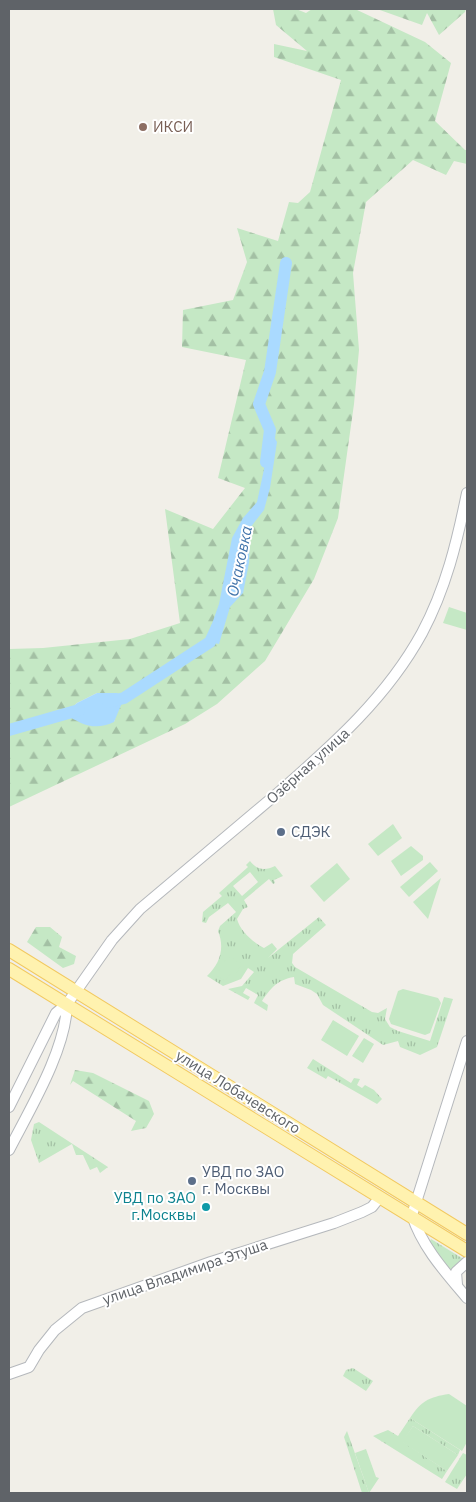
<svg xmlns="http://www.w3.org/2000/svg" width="476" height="1502" font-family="'IBM Plex Sans',sans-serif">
  <defs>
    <pattern id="grass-tufts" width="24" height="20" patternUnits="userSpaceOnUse" patternTransform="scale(1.25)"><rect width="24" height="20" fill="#c5e8c5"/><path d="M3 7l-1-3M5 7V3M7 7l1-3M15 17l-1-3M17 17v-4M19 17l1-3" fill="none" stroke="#a3c0a4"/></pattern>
    <pattern id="forest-firs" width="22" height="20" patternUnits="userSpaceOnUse" patternTransform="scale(1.25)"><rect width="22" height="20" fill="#c5e8c5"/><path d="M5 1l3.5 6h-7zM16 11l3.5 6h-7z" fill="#a3c0a4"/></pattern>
  </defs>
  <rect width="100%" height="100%" fill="#f1efe8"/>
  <g fill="url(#grass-tufts)" fill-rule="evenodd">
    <path d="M250,861C257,870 265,871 275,866L283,876L274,880L275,883L273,884L269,879L244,900L248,907L243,909L237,919C240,931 254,943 264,948L272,943L277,949L268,958L319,917L326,925L293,954L292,963L295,967L372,1012L378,1013L387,1008L385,1019L390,1027L398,1031L430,1041L444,997L453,999L437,1047L420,1055L400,1047L398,1041L383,1045L323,1005L317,994L311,990L295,984L294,977C277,980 271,988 262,1001L268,1005L267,1011L254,1003L258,995L246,988L243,993L250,997L248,1000L228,989L242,986L254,972L248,968L241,979L223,986L207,976C220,964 225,948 218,931L220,926L236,912L228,903L209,917L206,923L202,922L203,912L222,896L219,893L248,867L246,865ZM250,872L258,882L242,896L233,886Z"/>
    <path d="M313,1059L351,1083L354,1078L360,1079L357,1085L362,1088L365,1085L374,1090L382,1099L377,1104L328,1076L326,1079L307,1068Z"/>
    <path d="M39,1122L108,1167L100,1173L97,1167L90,1170L83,1155H76L72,1144L39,1163L31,1140L34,1124Z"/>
    <path d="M431,1239L465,1260L452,1274L429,1243Z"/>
    <path d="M353,1368L373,1381L366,1391L343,1376L346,1370Z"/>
    <path d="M410,1418L460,1450L458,1455L413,1426L403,1442L447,1471L442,1479L373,1436L388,1430L398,1436Z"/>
    <path d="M347,1431L369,1493H362L344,1437Z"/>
    <path d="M463,1453L467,1455V1474L457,1489L445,1482Z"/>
  </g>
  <g fill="url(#forest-firs)" fill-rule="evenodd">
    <path d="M273,9H296L306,13L312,9H355L425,42L451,63L435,121L465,150H467V164L454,161L446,175L413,160L366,202L353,273L359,350L354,404L338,518L314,579L265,661L217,704L185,724L9,807V649L43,648L130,639L180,623L165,509L213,529L245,488L218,478L246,360L182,347L183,310L233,300L247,262L237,228L278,241L289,202L298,203L310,192L341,80L274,57V44L307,51L276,25ZM97,693L118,708L114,722L65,714L77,703Z"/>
    <path d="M377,9H466L465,12L439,35L427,13L422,25Z"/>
    <path d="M36,927H50L62,937L59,947L76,956L74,964L63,968L27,942Z"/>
    <path d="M75,1070L93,1073L149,1101L154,1114L146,1128L131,1131L136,1121L73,1081L70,1085Z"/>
  </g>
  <g fill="#c5e8c5">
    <path d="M449,607L467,613V630L443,623Z"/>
    <path d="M393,824L402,838L378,856L368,844Z"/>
    <path d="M411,846L423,856V860L401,876L391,861Z"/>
    <path d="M430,862L438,871L409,897L400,887Z"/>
    <path d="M337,863L350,879L324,902L310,886Z"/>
    <path d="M441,878L428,919L413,902Z"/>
    <path d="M228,956L242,964L235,975L231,973L225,981L216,975Z"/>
    <path d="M403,989L438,998L441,1003L430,1033L425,1035L391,1024L389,1019L398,991Z"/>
    <path d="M333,1020L359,1036L347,1056L321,1040Z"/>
    <path d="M364,1038L374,1044L363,1063L352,1056Z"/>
    <path d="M449,1394L467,1406V1442L462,1451L410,1418C421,1401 429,1397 449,1394Z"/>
    <path d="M413,1426L458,1455L447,1471L402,1442Z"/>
    <path d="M366,1449L376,1477L379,1478L369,1493L355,1453Z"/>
  </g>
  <g fill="#aadaff">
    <path d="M270,430L277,442L270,488L264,510L250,528L249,563L243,593L230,607L219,644L210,642L208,635L219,604L232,538L243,518L257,502L269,446Z"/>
    <path d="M97,693H117L124,698L114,722C95,731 82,725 65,714L77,703Z"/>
  </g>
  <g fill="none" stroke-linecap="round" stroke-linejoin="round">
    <g stroke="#aadaff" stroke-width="12">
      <path d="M266,462L270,430L259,404L270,372L286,263"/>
      <path d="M108,702L124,698L210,642L217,627"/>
      <path d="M9,730L79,710"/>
    </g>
    <g stroke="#b5b8bc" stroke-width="12">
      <g id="minor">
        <path d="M467,1041L412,1215C422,1247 446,1273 467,1298"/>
        <path d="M9,1107L56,1013L67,1004L112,940L140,909C186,870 233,831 279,792C334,744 387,697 422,633C446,588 457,542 467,493"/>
        <path d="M9,1150C30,1109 66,1050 67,1004"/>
        <path d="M457,1285L456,1272L467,1262"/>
        <path d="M9,1374L29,1367L39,1350L55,1330L82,1308L211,1262L334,1223L362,1212L372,1207L380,1197"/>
      </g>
    </g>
    <g stroke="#f2c960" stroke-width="14">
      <g id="major">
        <path d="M9,950L467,1234"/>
        <path d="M9,969L467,1251"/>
      </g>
    </g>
    <use href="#minor" stroke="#fff" stroke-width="10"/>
    <use href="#major" stroke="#fff2af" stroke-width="12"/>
  </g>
  <circle fill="#8d6e63" stroke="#fff" stroke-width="2" cx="143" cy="127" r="5"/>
  <g fill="#5c6f8a" stroke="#fff" stroke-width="2">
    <circle cx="281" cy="832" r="5"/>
    <circle cx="192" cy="1181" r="5"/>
  </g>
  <circle fill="#0f9aa8" stroke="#fff" stroke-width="2" cx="206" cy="1207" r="5"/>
  <g text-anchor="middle" stroke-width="4" stroke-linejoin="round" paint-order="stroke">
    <g font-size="15" fill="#785e54" stroke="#fff" text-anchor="start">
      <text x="153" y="132">ИКСИ</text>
    </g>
    <g font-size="15" fill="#5f6368" stroke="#fff">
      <text transform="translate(308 766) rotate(-42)" y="5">Озёрная улица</text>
      <text transform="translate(238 1092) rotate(32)" y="5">улица Лобачевского</text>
      <text transform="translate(185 1272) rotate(-19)" y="5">улица Владимира Этуша</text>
    </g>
    <g font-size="15" fill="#4e5e75" stroke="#fff" text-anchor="start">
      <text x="291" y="837">СДЭК</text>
      <text x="202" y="1177">УВД по ЗАО<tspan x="202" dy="17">г. Москвы</tspan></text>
    </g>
    <g font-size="15" fill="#0d838f" stroke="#fff" text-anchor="end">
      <text x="196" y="1203">УВД по ЗАО<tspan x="196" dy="17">г.Москвы</tspan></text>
    </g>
    <g font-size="16" font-style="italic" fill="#4174aa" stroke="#fff">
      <text transform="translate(239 561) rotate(-78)" y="6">Очаковка</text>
    </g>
  </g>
  <rect width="476" height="1502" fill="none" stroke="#5f6368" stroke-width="20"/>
</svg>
